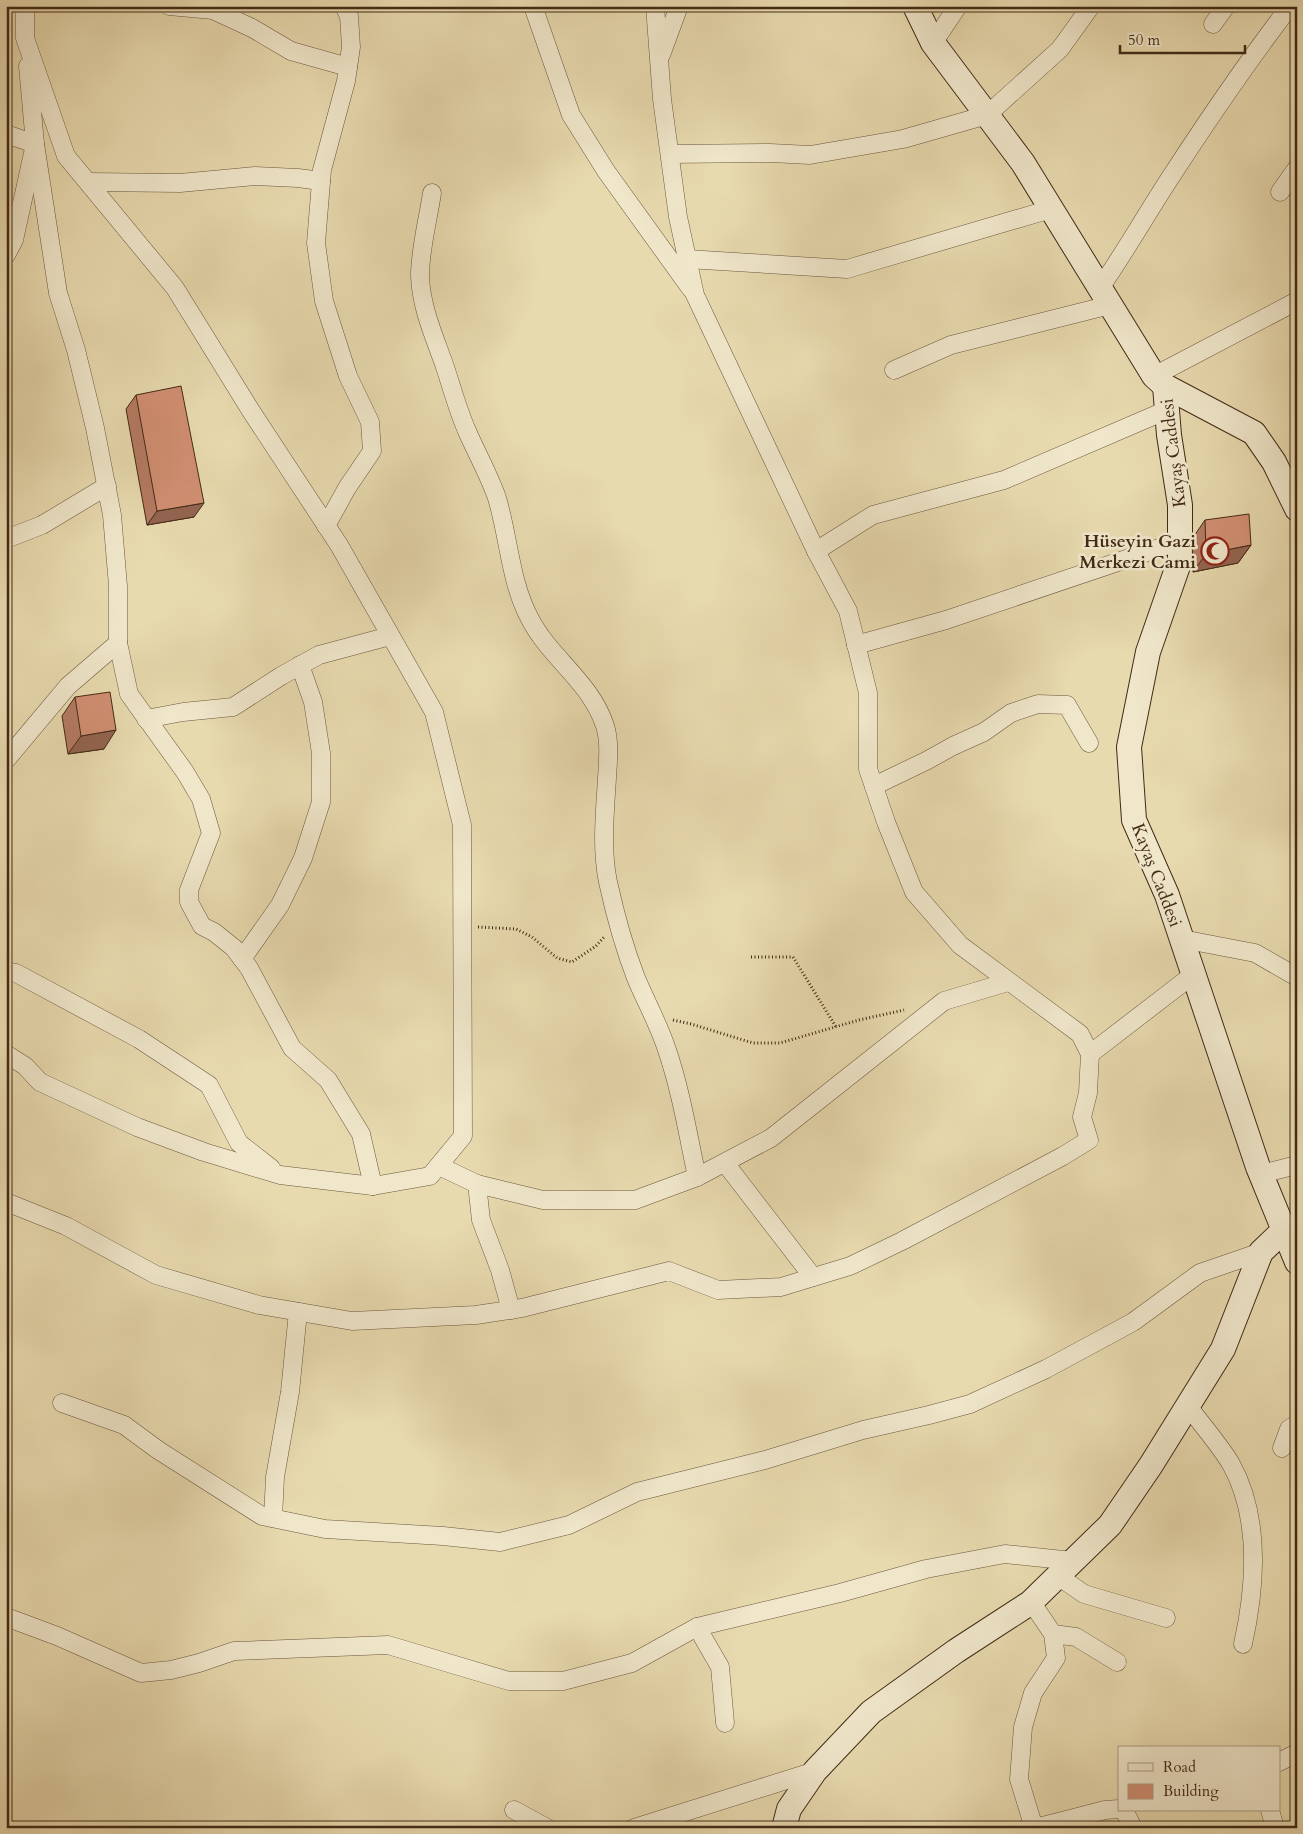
<svg xmlns="http://www.w3.org/2000/svg" width="1303" height="1834" font-family="Cardo,serif">
  <rect width="100%" height="100%" fill="#e8daaf"/>
  <filter id="stains"><feTurbulence type="fractalNoise" baseFrequency=".004" numOctaves="4"/><feColorMatrix values="0 0 0 0 .2 0 0 0 0 .09 0 0 0 0 .02 0 0 0 .5 -.17"/></filter>
  <radialGradient id="worn" r=".72"><stop offset=".6" stop-color="#630" stop-opacity="0"/><stop offset="1" stop-color="#630" stop-opacity=".3"/></radialGradient>
  <g fill="none" stroke-linecap="round" stroke-linejoin="round">
    <g stroke="#6c563c" stroke-width="19">
      <g id="street">
        <path d="M169,6L213,10L252,28L291,51L348,67"/>
        <path d="M533,6L571,115L606,171L691,289"/>
        <path d="M1213,24L1226,6"/>
        <path d="M933,43L958,6"/>
        <path d="M661,55L679,6"/>
        <path d="M28,66L35,144L58,293L76,350L95,428L112,515L118,586V643L129,694L185,772L201,799L211,833L189,890V902L202,926L214,932L234,948L249,968L292,1048L328,1080L361,1134L373,1186"/>
        <path d="M6,134L35,144L14,240L6,255"/>
        <path d="M670,154L770,153L810,155L903,139L987,115L1060,49L1091,6"/>
        <path d="M88,182L180,183L255,176L298,178L321,181"/>
        <path d="M1280,192L1297,168"/>
        <path d="M432,193C428,220 420,249 420,276C421,308 435,338 445,367C452,388 458,411 467,431C477,454 489,475 497,498C509,538 510,582 530,619C550,658 591,682 605,726C610,742 608,760 607,778C605,812 601,848 608,882C615,914 624,947 636,978C646,1002 659,1025 667,1050C681,1091 688,1135 697,1177"/>
        <path d="M687,259L847,269L1051,209"/>
        <path d="M1100,288C1125,252 1147,213 1172,175C1209,118 1248,61 1290,6"/>
        <path d="M894,370L951,345L1110,305"/>
        <path d="M1154,376L1297,301"/>
        <path d="M326,526L347,488L372,451L370,422L348,376L324,301L316,243L322,170L346,81L351,47L349,16L344,6"/>
        <path d="M6,539L42,525L107,486"/>
        <path d="M816,551L873,515L1004,480L1167,410"/>
        <path d="M856,645L946,620L1180,541"/>
        <path d="M146,719L183,712L233,707L281,676L319,655L390,636"/>
        <path d="M6,760L68,686L118,643"/>
        <path d="M874,786L926,761L953,746L984,732L1011,713L1038,704L1067,705L1089,743"/>
        <path d="M1182,939L1255,953L1297,977"/>
        <path d="M242,959L280,905L303,858L321,802V753L313,702L300,665"/>
        <path d="M6,971L16,973L139,1039L209,1085L239,1143L271,1168"/>
        <path d="M6,1054L25,1066L40,1082L137,1127L204,1152L280,1175L373,1186L430,1176L463,1136L462,825L434,712L339,545L251,411L175,288L66,156L25,38V6"/>
        <path d="M1090,1054L1194,974"/>
        <path d="M725,1163L813,1277"/>
        <path d="M439,1166L477,1184L543,1200H635L697,1177L771,1138L944,1001L1008,982"/>
        <path d="M1261,1174L1297,1165"/>
        <path d="M477,1184L481,1220L500,1270L511,1310"/>
        <path d="M6,1202L66,1226L156,1275L259,1305L352,1321L476,1315L522,1308L669,1271L718,1290L781,1287L850,1266L902,1241L1063,1156L1089,1140L1082,1117L1088,1093L1090,1054L1080,1034L960,945L914,892L886,822L868,769V693L848,611L816,551L695,295L678,217L662,99L655,6"/>
        <path d="M62,1403L124,1425L158,1450L262,1516L325,1529L443,1536L500,1542L569,1525L637,1492L765,1460L863,1430L929,1415L970,1404L1046,1369L1133,1322L1200,1273L1261,1252"/>
        <path d="M1188,1406C1202,1425 1219,1444 1231,1464C1261,1518 1256,1585 1243,1644"/>
        <path d="M1282,1448L1289,1429L1297,1424"/>
        <path d="M273,1518L275,1477L290,1392L298,1312"/>
        <path d="M1058,1576L1084,1594L1166,1618"/>
        <path d="M1030,1603L1038,1612L1053,1634L1056,1658L1033,1693L1023,1727L1019,1779L1034,1828"/>
        <path d="M6,1617L57,1636L141,1673L171,1670L199,1663L234,1651L388,1645L509,1681H563L632,1663L697,1627L840,1593L926,1569L1005,1554L1073,1561"/>
        <path d="M697,1627L720,1667L725,1723"/>
        <path d="M1053,1634L1076,1637L1117,1662"/>
        <path d="M1279,1762L1297,1753"/>
        <path d="M514,1810L547,1828"/>
        <path d="M1124,1810L1133,1828"/>
        <path d="M1270,1810L1275,1828"/>
        <path d="M634,1828L815,1771"/>
        <path d="M1035,1828L1105,1810L1119,1809"/>
      </g>
    </g>
    <g stroke="#422a16" stroke-width="26">
      <g id="secondary">
        <path d="M915,6L933,43L1023,163L1154,376L1165,386L1254,433L1274,462L1297,509"/>
        <path d="M1165,386L1169,435L1180,505V560L1148,652L1129,747L1134,820L1167,895L1258,1167L1297,1262"/>
        <path d="M784,1828L789,1809L815,1771L871,1712L956,1651L1030,1603L1110,1525L1151,1465L1223,1349L1261,1252L1284,1230"/>
      </g>
    </g>
    <g stroke="#422a16" stroke-width="3" stroke-dasharray="1 2.5" stroke-linecap="butt">
      <path d="M478,927L516,929L532,937L557,958L572,962L596,946L605,936"/>
      <path d="M751,957H793L836,1027"/>
      <path d="M673,1020L691,1024L753,1043H780L859,1020L904,1010"/>
    </g>
    <use href="#street" stroke="#f0e7cb" stroke-width="18"/>
    <use href="#secondary" stroke="#f0e7cb" stroke-width="24"/>
  </g>
  <g fill="#b57b63" stroke="#422a16">
    <path d="M136,395L194,517L147,525L126,409Z"/>
    <path d="M1205,520L1251,545L1238,563L1193,572L1192,539Z"/>
    <path d="M75,697L104,749L68,754L62,716Z"/>
  </g>
  <g fill="#936450" stroke="#422a16">
    <path d="M204,503L194,517L147,525L157,511Z"/>
    <path d="M1251,545L1238,563L1193,572L1206,554Z"/>
    <path d="M116,730L104,749L68,754L81,736Z"/>
  </g>
  <g fill="#d28f73" stroke="#422a16">
    <path d="M181,386L204,503L157,511L136,395Z"/>
    <path d="M1249,514L1251,545L1206,554L1205,520Z"/>
    <path d="M110,692L116,730L81,736L75,697Z"/>
  </g>
  <defs>
    <g id="mosque-ring" transform="scale(1.4375)"><circle r="9.5" fill="#f0e7cb" stroke="#8f2418" stroke-width="1.5"/><path d="M3.5-4.9A6 6 0 1 0 3.5 4.9A5 5 0 1 1 3.5-4.9Z" fill="#8f2418"/></g>
  </defs>
  <g fill-rule="evenodd">
    <use href="#mosque-ring" x="1215" y="551"/>
  </g>
  <g text-anchor="middle" stroke-width="5" stroke-linejoin="round" paint-order="stroke">
    <g font-size="18" fill="#422a16" stroke="#f0e7cb">
      <text transform="translate(1173 453) rotate(-97)" y="6">Kayaş Caddesi</text>
      <text transform="translate(1157 875) rotate(69)" y="6">Kayaş Caddesi</text>
    </g>
    <g font-size="18" font-weight="bold" fill="#422a16" stroke="#f0e7cb" text-anchor="end">
      <text x="1196" y="547">Hüseyin Gazi<tspan x="1196" dy="21">Merkezi Cami</tspan></text>
    </g>
  </g>
  <rect width="1303" height="1834" fill="none" stroke="#e8daaf" stroke-width="25"/>
  <rect x="8" y="8" width="1288" height="1819" fill="none" stroke="#422a16" stroke-width="2.5"/>
  <rect x="12" y="12" width="1278" height="1809" fill="none" stroke="#422a16"/>
  <rect x="1118" y="1746" width="162" height="65" fill="#f0e7cb" stroke="#aa9b83"/>
  <rect x="1128" y="1763" width="25" height="8" fill="#f0e7cb" stroke="#aa9b83"/>
  <text x="1163" y="1772" font-size="15" fill="#422a16">Road</text>
  <rect x="1128" y="1784" width="25" height="15" fill="#d28f73" stroke="#aa9b83"/>
  <text x="1163" y="1796" font-size="15" fill="#422a16">Building</text>
  <path d="M1120 45v8h125v-8" fill="none" stroke="#422a16" stroke-width="2.5"/>
  <text x="1128" y="45" font-size="15" fill="#422a16" stroke="#f0e7cb" stroke-width="4" paint-order="stroke">50 m</text>
  <rect width="100%" height="100%" filter="url(#stains)"/>
  <rect width="100%" height="100%" fill="url(#worn)"/>
</svg>
